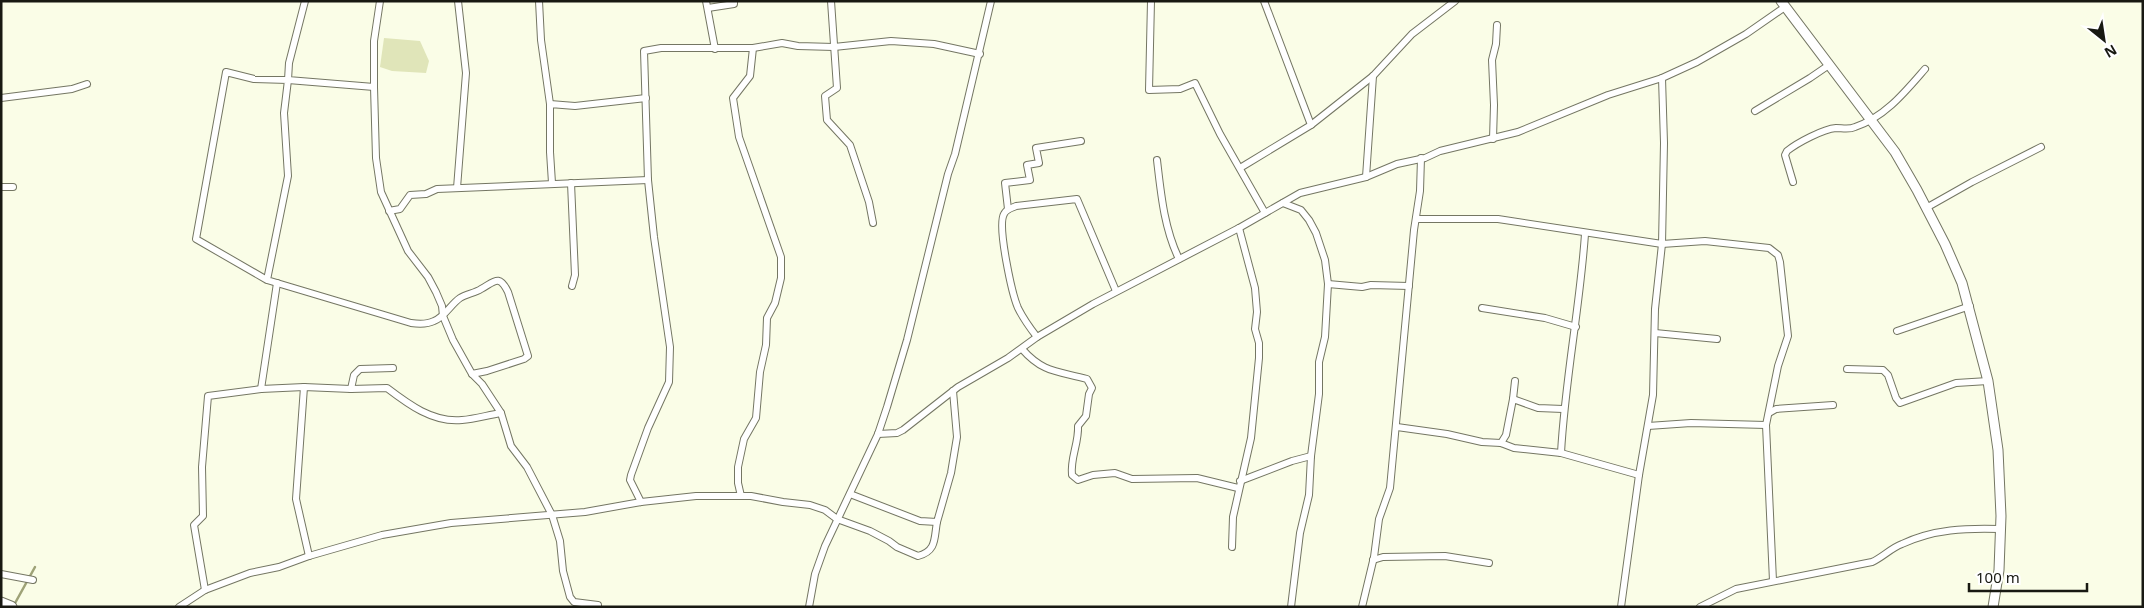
<svg xmlns="http://www.w3.org/2000/svg" width="2144" height="608" font-family="'Noto Sans',sans-serif">
  <rect width="100%" height="100%" fill="#fafde7"/>
  <path fill="#e0e5b9" d="M384,38L420,41L429,61L426,73L392,71L380,67Z"/>
  <g fill="none" stroke-linecap="round" stroke-linejoin="round">
    <path stroke="#9ea277" stroke-width="2.5" d="M14,605L35,567"/>
    <g stroke="#747663" stroke-width="8">
      <g id="street">
        <path d="M305,1L289,63L288,80L374,87"/>
        <path d="M380,1L374,41V87L376,158L381,192L408,251L428,277L436,292L442,306L443,316L453,340L472,374L482,384L501,413L511,446L527,467L552,515L560,541L563,571L570,597L574,602L598,605V607"/>
        <path d="M539,1L541,40L550,104"/>
        <path d="M706,1L715,49"/>
        <path d="M831,1L837,88L825,96L827,120L850,145L869,202L873,223"/>
        <path d="M1151,1L1149,90L1180,89L1195,83L1220,134L1265,213"/>
        <path d="M1264,1L1311,125"/>
        <path d="M708,8L734,4V1"/>
        <path d="M1,98L72,89L87,84"/>
        <path d="M1755,111L1810,78L1829,65"/>
        <path d="M1493,139L1494,105L1492,60L1496,44L1497,25"/>
        <path d="M1157,160C1161,194 1164,228 1179,259"/>
        <path d="M1240,168L1311,125L1373,76L1412,34L1455,1"/>
        <path d="M1366,177L1373,76"/>
        <path d="M1793,182L1785,155L1787,151C1797,143 1823,129 1836,128C1842,128 1849,130 1855,127C1885,117 1905,92 1925,69"/>
        <path d="M552,183L550,152V104L575,106L646,98"/>
        <path d="M571,183L575,275L572,286"/>
        <path d="M1,187H13"/>
        <path d="M457,188L466,73L458,1"/>
        <path d="M1283,203L1301,210L1309,220L1316,233L1325,260L1328,284L1325,337L1319,362V394L1311,456L1309,495L1300,533L1291,607"/>
        <path d="M1926,208L1972,182L2041,147"/>
        <path d="M1008,209L1005,183L1030,180L1027,165L1039,163L1036,148L1081,141"/>
        <path d="M389,211L400,209L410,195L426,194L437,189L648,180"/>
        <path d="M1416,219H1498L1662,244L1705,241L1769,248L1778,255L1780,262L1788,336L1778,366L1766,425L1773,581"/>
        <path d="M267,280L288,176L284,113L288,80L254,79L226,72L196,239L267,280L411,323C418,324 428,324 434,321C445,317 450,305 460,298C466,294 475,293 481,289C494,282 499,273 508,292L528,356L524,359L487,371L472,374"/>
        <path d="M1328,284L1362,287L1371,285L1409,286"/>
        <path d="M1482,308L1545,318L1576,327"/>
        <path d="M1897,331L1970,306"/>
        <path d="M1655,333L1717,339"/>
        <path d="M1037,337C1030,328 1023,318 1018,308C1012,294 997,226 1004,214C1006,209 1012,208 1016,206L1077,199L1116,291"/>
        <path d="M1022,349C1043,373 1058,371 1087,379L1092,388L1089,394L1086,416L1078,426C1079,443 1070,458 1072,475L1078,480L1093,475L1115,473L1132,479L1197,478L1238,488"/>
        <path d="M1847,369L1883,370L1888,375L1896,398L1900,403L1956,383L1988,381"/>
        <path d="M304,387L296,499L309,556"/>
        <path d="M261,389L277,283"/>
        <path d="M351,389L354,375L360,369L393,368"/>
        <path d="M1513,399L1515,381"/>
        <path d="M1769,413L1776,409L1833,405"/>
        <path d="M1648,426L1691,423L1766,425"/>
        <path d="M1397,427L1447,434L1482,442L1501,443L1514,448L1561,453L1639,475"/>
        <path d="M878,434L897,433L903,430L958,387L1008,358L1037,337L1093,304L1239,228L1300,193L1366,177L1397,164L1425,158L1440,151L1518,132L1608,95L1662,78L1697,62L1746,34L1785,7"/>
        <path d="M1501,443L1506,435L1513,399L1538,408L1563,409"/>
        <path d="M1561,453C1565,379 1580,307 1585,234"/>
        <path d="M1240,481L1292,461L1311,456"/>
        <path d="M850,494L920,521L937,522L951,473L957,437L953,391"/>
        <path d="M741,496L738,483V467L744,439L756,418L760,372L766,345L767,318L775,303L781,278V257L739,137L733,98L750,76L753,48"/>
        <path d="M641,502L630,480L631,475L648,428L669,382L670,347L654,237L648,180L644,51L661,48H753L782,43L798,46L834,47L891,41L934,44L980,54"/>
        <path d="M1232,547L1233,517L1251,438L1259,358V343L1255,329L1257,312L1255,288L1239,228"/>
        <path d="M1373,560L1383,557L1445,556L1489,563"/>
        <path d="M1,574L33,580"/>
        <path d="M205,590L194,525L203,516L202,467L208,396L261,389L304,387L351,389L387,388C408,404 433,423 462,420C475,419 488,415 501,413"/>
        <path d="M179,607L205,590L250,573L279,567L309,556L382,535L451,523L585,512L641,502L696,496H751L783,502L810,505L825,510L837,519L870,531L889,541L897,547L918,556C937,551 934,538 937,522"/>
        <path d="M809,607L815,574L825,546L878,434L887,407L907,340L948,174L955,154L991,1"/>
        <path d="M1362,607L1374,557L1379,519L1390,488L1414,230L1420,191L1421,158"/>
        <path d="M1621,607L1639,475L1653,395L1655,309L1662,244L1664,143L1662,78"/>
        <path d="M1700,607L1736,589L1872,562C1883,557 1891,548 1902,544C1934,529 1966,528 2000,529"/>
      </g>
    </g>
    <g stroke="#747663" stroke-width="11">
      <path id="secondary" d="M1781,1L1895,152L1917,190L1945,244L1962,283L1988,381L1998,450L2001,516L1999,570L1993,607"/>
    </g>
    <g stroke="#747663" stroke-width="13">
      <path id="highway" d="M1,603L11,607"/>
    </g>
    <use href="#street" stroke="#fff" stroke-width="6"/>
    <use href="#secondary" stroke="#fff" stroke-width="9"/>
    <use href="#highway" stroke="#fff" stroke-width="11"/>
  </g>
  <rect width="2144" height="608" fill="none" stroke="#181912" stroke-width="5"/>
  <g transform="translate(2104 40) rotate(150)" stroke="#ffffff" stroke-width="4" paint-order="stroke">
  <path d="M0-4L9 19L0 12L-9 19Z" fill="#181912"/>
  <text y="-8" font-size="14" font-weight="bold" text-anchor="middle" fill="#181912">N</text>
  </g>
  <path d="M1969 583v8h118v-8" fill="none" stroke="#181912" stroke-width="2.5"/>
  <text x="1976" y="583" font-size="15" fill="#181912" stroke="#ffffff" stroke-width="4" paint-order="stroke">100 m</text>
</svg>
